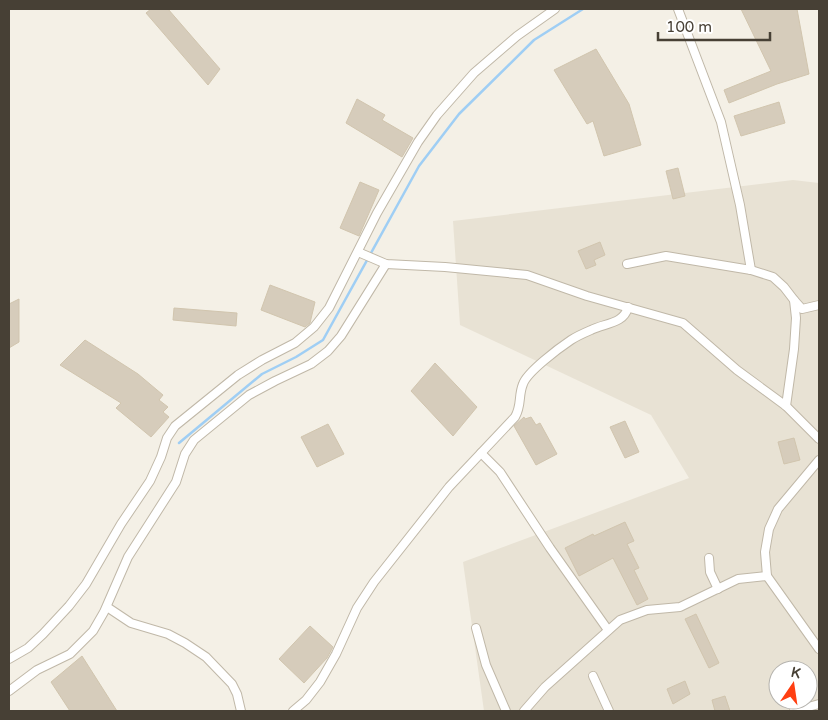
<svg xmlns="http://www.w3.org/2000/svg" width="828" height="720" font-family="'Varela Round',sans-serif">
  <rect width="100%" height="100%" fill="#f4f0e6"/>
  <path fill="#e8e2d4" fill-rule="evenodd" d="M793,180L819,183V711H484L463,562L689,478L651,415L460,325L453,221ZM778,670H808V700H778Z"/>
  <g fill="none" stroke-linecap="round" stroke-linejoin="round">
    <path stroke="#9fcef4" stroke-width="2.5" d="M179,443L262,374L296,357L323,340L419,166L459,114L534,40L583,9"/>
  </g>
  <g fill="#d6ccbb" stroke="#d1c5ae">
    <path d="M151,9H168L220,69L208,85L146,13Z"/>
    <path d="M741,9H797L809,74L777,84L729,103L724,90L771,71Z"/>
    <path d="M596,49L629,104L641,145L604,156L593,121L587,124L554,70Z"/>
    <path d="M357,99L385,115L382,120L413,138L402,157L346,123Z"/>
    <path d="M779,102L785,123L741,136L734,116Z"/>
    <path d="M678,168L685,196L673,199L666,171Z"/>
    <path d="M360,182L379,190L359,236L340,228Z"/>
    <path d="M600,242L605,255L594,260L596,265L586,269L578,251Z"/>
    <path d="M270,285L315,302L310,323L305,327L261,310Z"/>
    <path d="M19,299V342L9,348V304Z"/>
    <path d="M174,308L237,313L236,326L173,320Z"/>
    <path d="M85,340L138,374L163,395L159,400L168,407L163,412L169,417L151,437L116,408L121,403L60,365Z"/>
    <path d="M435,363L477,407L453,436L411,391Z"/>
    <path d="M524,417L525,419L531,417L536,425L540,423L557,454L536,465L514,426Z"/>
    <path d="M625,421L639,452L625,458L610,427Z"/>
    <path d="M328,424L344,454L317,467L301,437Z"/>
    <path d="M794,438L800,460L784,464L778,442Z"/>
    <path d="M625,522L634,541L627,544L639,568L634,570L648,599L637,605L613,558L579,576L565,548L593,534L594,536Z"/>
    <path d="M696,614L719,663L709,668L685,619Z"/>
    <path d="M310,626L333,647L327,658L304,683L279,659Z"/>
    <path d="M82,656L117,711H70L51,682Z"/>
    <path d="M685,681L690,694L673,704L667,689Z"/>
    <path d="M725,696L730,711H715L712,700Z"/>
  </g>
  <g fill="none" stroke-linecap="round" stroke-linejoin="round">
    <g stroke="#c0b8a8" stroke-width="10">
      <g id="minor">
        <path d="M678,9L721,122L740,205L751,270"/>
        <path d="M358,252L386,264L445,267L527,275L587,296L683,323L737,370L786,406L819,439"/>
        <path d="M627,264L666,256L751,270L773,277L784,287L794,300L796,318L794,349L786,406"/>
        <path d="M794,300L802,309L819,305"/>
        <path d="M481,453L500,472L550,548L608,630"/>
        <path d="M819,460L778,509L769,529L765,552L767,576L819,649"/>
        <path d="M709,558L710,572L718,589"/>
        <path d="M107,607L131,623L168,634L185,643L206,657L232,684L237,694L241,711"/>
        <path d="M476,628L486,665L506,711"/>
        <path d="M9,659L28,648L43,634L69,606L86,584L121,524L150,481L161,457L167,438L175,426L238,375L262,360L295,343L314,327L329,308L377,213L418,142L437,115L474,73L517,36L555,9"/>
        <path d="M593,676L609,711"/>
        <path d="M9,691L37,670L70,654L93,631L104,612L128,557L176,482L185,454L194,440L249,395L275,381L311,364L328,351L341,336L386,264"/>
        <path d="M293,711L306,700L320,682L336,654L357,608L374,582L449,487L515,417C522,405 518,396 523,384C527,372 559,348 571,340C577,336 584,333 591,330C605,323 624,324 628,307"/>
        <path d="M524,711L545,687L620,620L647,610L680,607L738,579L767,576"/>
        <path d="M794,711L819,704"/>
      </g>
    </g>
    <use href="#minor" stroke="#fff" stroke-width="8"/>
  </g>
  <rect width="828" height="720" fill="none" stroke="#474035" stroke-width="20"/>
  <g transform="translate(793 685) rotate(13)"><circle r="24" fill="#ffffff" stroke="#b5b3ae"/>
  <path d="M0-4L9 19L0 12L-9 19Z" fill="#ff3f12"/>
  <text y="-8" font-size="14" font-weight="bold" text-anchor="middle" fill="#474035">K</text>
  </g>
  <path d="M658 32v8h112v-8" fill="none" stroke="#474035" stroke-width="2.5"/>
  <text x="666" y="32" font-size="15" fill="#474035" stroke="#ffffff" stroke-width="4" paint-order="stroke">100 m</text>
</svg>
